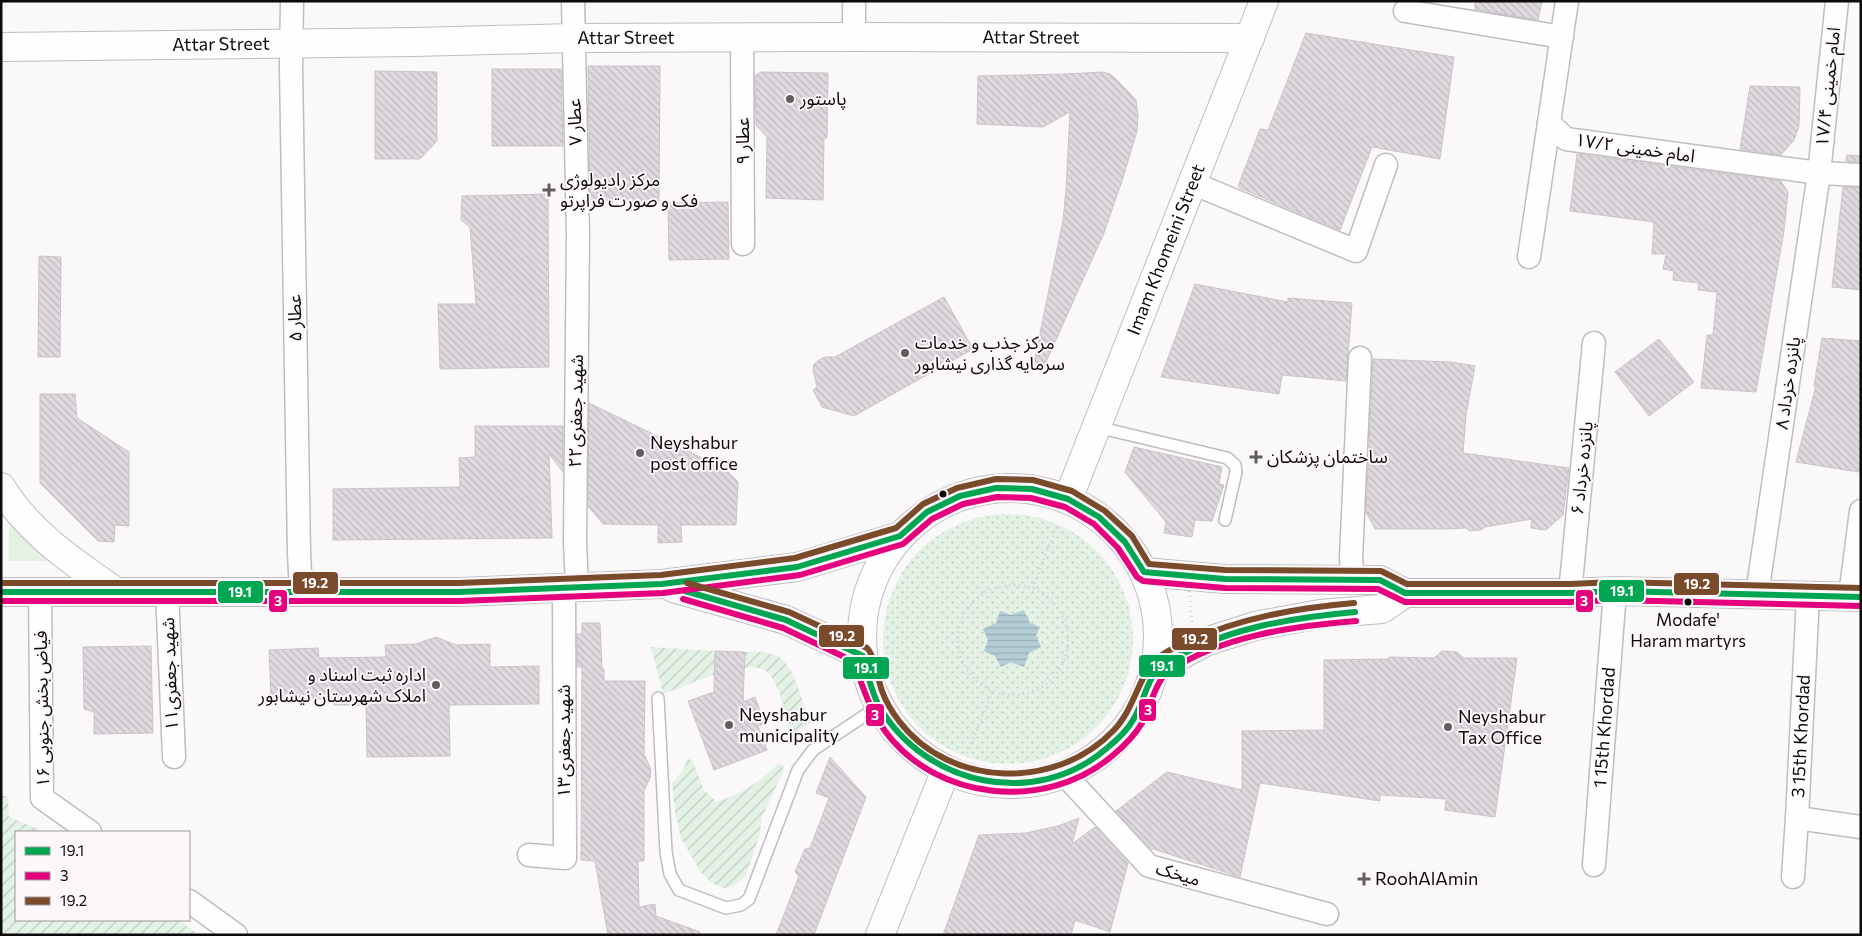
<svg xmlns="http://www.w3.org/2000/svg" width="1862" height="936" font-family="Commissioner,'Noto Sans Arabic',sans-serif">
  <defs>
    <pattern id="park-dots" width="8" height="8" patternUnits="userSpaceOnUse" patternTransform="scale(1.25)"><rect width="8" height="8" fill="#e4f1e5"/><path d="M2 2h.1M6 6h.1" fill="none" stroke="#c2cdc3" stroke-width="1.8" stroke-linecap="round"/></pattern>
    <pattern id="garden-furrows" width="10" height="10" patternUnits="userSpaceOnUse" patternTransform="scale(1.25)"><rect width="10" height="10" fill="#e4f1e5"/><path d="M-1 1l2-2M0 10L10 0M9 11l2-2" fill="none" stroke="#c2cdc3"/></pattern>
    <pattern id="water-rules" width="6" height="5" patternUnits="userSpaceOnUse" patternTransform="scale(1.25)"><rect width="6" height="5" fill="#b2cdd4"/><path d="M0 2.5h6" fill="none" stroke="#98afb5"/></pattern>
    <pattern id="building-back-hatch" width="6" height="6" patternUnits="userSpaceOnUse" patternTransform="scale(1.25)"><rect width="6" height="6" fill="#e0d9df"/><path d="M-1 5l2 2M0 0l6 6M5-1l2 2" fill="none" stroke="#bfb9be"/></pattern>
  </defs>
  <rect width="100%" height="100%" fill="#fbf8fa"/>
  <path fill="#e4f1e5" d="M9,508L56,561H9Z"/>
  <circle fill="url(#park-dots)" cx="1008" cy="639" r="125"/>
  <g fill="url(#garden-furrows)">
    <path d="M651,647L715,651V674L663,694Z"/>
    <path d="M745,652C755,652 770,651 779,657C797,670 802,705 811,723L792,734C787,719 778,676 764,670C759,667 750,668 744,668Z"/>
    <path d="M688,758L693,762L704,790L716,802C743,793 758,783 778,764H782L784,769L762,817L759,837L746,875L734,886L724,888L713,884L701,873L681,838L675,813L672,783L683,770Z"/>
    <path d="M1,796H8L9,817L46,832H16V920H179L199,935H1Z"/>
  </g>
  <path fill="url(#water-rules)" d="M1024,610L1030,623L1040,627L1036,636L1041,647L1029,653L1024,667L1011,662L1001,667L995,656L984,651L988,640L983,629L996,623L1000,611L1011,615Z"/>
  <g fill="url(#building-back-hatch)" stroke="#c8c5c7">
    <path d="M1475,1H1542L1538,20L1475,9Z"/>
    <path d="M1306,33L1454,57L1440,159L1372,147L1340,230L1240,188L1238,186L1260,129L1268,130Z"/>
    <path d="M588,66H660L659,201H590Z"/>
    <path d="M492,69H561L563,146H492Z"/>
    <path d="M375,71L437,72V141L420,159H375Z"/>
    <path d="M761,72L828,73L827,138H824L823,200L766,198L767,137L756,125L755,76Z"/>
    <path d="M1102,72L1110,74L1117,80L1136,100L1138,116L1137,131L1123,178L1104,233L1042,371L1033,368L1063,220L1066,190L1070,112L1043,127L977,124L978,76L1066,74Z"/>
    <path d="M1750,86L1800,87L1799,126L1794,140L1781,155L1740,149Z"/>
    <path d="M1577,154L1781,181L1788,192L1784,231L1756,392L1701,388L1707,335H1713L1717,292L1698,290L1699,283L1673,280L1674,271L1663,269L1666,254H1652L1654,222L1570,211Z"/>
    <path d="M1847,155L1861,156V162L1846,161Z"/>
    <path d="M1843,187L1861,188V290L1832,287Z"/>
    <path d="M548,194L549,367L440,369L438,304H476L470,227L461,220L462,196Z"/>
    <path d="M728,202L729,259L669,260L668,203Z"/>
    <path d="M39,256L61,257L60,357H38Z"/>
    <path d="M1195,284L1288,302V298L1352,303L1346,381L1282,375L1279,394L1161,377Z"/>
    <path d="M944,297L973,349L854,416L822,407L813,390L817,387L813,370L814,364L819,360L825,357H835Z"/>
    <path d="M1822,338L1861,341V458L1859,472L1796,462L1816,386H1814Z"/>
    <path d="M1659,339L1694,382L1649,416L1615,372Z"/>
    <path d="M1373,359L1451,362L1475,366L1466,415L1463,453L1569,468L1563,515L1546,530L1531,528L1532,519L1485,527L1481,530L1469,531L1466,528L1447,529H1375L1366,512Z"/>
    <path d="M40,394H75L77,418L129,452V526L115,525L114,542L98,541L40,483Z"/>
    <path d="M589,403L725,469L738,482L736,525H681L682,542L658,543V525L603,524L588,506Z"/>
    <path d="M475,426H563V472L549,454L552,538L333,540V489L460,487L459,458L475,457Z"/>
    <path d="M1134,447L1222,467L1219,484L1224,485L1212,521L1195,520L1192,537L1164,533L1166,522L1125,472Z"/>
    <path d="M582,623H600L602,669H604V681H645L644,754L651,770L650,778L644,791V861H638L639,907L655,904L656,916L700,932V935H608L595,861L581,860L582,667H577V634H582Z"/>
    <path d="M436,637L456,645L490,644V667L539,666V704L449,705L450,756L367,757L366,705H334V698L271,700L269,650L318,648L319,658L386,657L385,645L416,644Z"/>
    <path d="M151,646L153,733L94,734V712L84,709L83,647Z"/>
    <path d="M715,651L745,652L743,702L755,697L765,724L758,726L767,750L714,770L688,701L714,692Z"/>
    <path d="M1442,651L1457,652L1464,658H1517L1495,817L1445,810L1446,799L1380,795V801L1260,783L1240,877L1150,848L1116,811L1167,772L1242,790V731L1324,730V660L1389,659V657L1434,658Z"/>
    <path d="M830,757L866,797L814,935H776L799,876L795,872L805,849L810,848L829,798L816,793Z"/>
    <path d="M1079,818L1072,844L1095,827L1128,863L1110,932L1075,920L1071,935H943L979,835L1026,833L1058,826Z"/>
  </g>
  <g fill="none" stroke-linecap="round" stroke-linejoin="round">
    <g stroke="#bfbdbf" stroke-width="14">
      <g id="service">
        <path d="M1097,427L1227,458L1235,465L1236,472L1225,520"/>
        <path d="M658,698L666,852L670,874L679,890L726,908L741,905L749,899L798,770L813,750L879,706"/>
      </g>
    </g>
    <g stroke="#bfbdbf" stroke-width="25">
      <g id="minor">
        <path d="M292,1L291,67L299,553L301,592"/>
        <path d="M573,1L578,235L575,542L577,587"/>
        <path d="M1567,1L1549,123L1566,139L1819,173L1861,175"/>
        <path d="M1405,11L1562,37"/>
        <path d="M854,37V1"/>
        <path d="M742,38L743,244"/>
        <path d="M1192,183L1356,251L1386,165"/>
        <path d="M1529,257L1549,123"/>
        <path d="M1353,579L1351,558L1360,358"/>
        <path d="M40,591L42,798L90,832"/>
        <path d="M167,591L174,757"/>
        <path d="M1570,593L1594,343"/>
        <path d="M1757,594L1819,173L1837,1"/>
        <path d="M1850,596L1861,511"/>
        <path d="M1065,775L1149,866L1327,914"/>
        <path d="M1797,818L1861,827"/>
        <path d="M529,855L565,858L564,588"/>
        <path id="s1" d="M1594,865L1615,591"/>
        <path id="s2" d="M1793,877L1797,818L1808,596"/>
        <path d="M189,901L236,935"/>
      </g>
    </g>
    <g stroke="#bfbdbf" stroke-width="30">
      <g id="tertiary">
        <path id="s3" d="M1,47L415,42L573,38L854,37L1250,38"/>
      </g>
    </g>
    <g stroke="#bfbdbf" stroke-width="30">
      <path id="secondary" d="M1,487C28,532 73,562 115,591"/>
    </g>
    <g stroke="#bfbdbf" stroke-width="30">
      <g id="primary">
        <circle cx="1010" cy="636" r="148"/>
        <path id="s4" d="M1068,499L1264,1"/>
        <path d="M1144,572L1225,579L1380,580L1405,593H1570L1615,591L1861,597"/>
        <path d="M673,588L786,620L863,656"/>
        <path d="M1,592H459L662,584L797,567L900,536"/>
        <path d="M1159,667L1205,642L1255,626L1320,614L1382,609L1405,593"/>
        <path d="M880,935L946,770"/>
      </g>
    </g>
    <g stroke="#d1d1d1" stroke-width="3" stroke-dasharray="1 4" stroke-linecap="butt">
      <circle cx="1013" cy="640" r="55"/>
      <path d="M1033,588L1058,523"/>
      <path d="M967,753L993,691"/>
    </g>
    <use href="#service" stroke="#fefefe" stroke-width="11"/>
    <use href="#minor" stroke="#fefefe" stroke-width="22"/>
    <use href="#tertiary" stroke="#fefefe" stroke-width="28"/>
    <use href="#secondary" stroke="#fefefe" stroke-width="28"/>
    <use href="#primary" stroke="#fefefe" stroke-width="28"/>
    <path stroke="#d1d1d1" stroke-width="3" stroke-dasharray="1 4" stroke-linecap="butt" d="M1188,571L1195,662"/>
    <g stroke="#fcf7fb" stroke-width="10">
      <g id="bus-1">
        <path d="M685,591L786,620L863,656C867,673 871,691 879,706C925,786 1036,810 1107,748C1117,740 1127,731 1133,720C1143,705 1148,674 1163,665C1221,629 1288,618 1355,612"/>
        <path d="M1,592H459L662,584L797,567L900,536L927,512L960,496L996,488L1032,489L1068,499L1099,517L1125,542L1144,572L1225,579L1380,580L1405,593H1570L1615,591L1861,597"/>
      </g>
    </g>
    <g stroke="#fcf7fb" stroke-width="10">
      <g id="bus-2">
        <path d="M683,599L783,628L855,662C862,688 870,710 885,731C936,801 1046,812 1112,756C1123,747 1135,735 1142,723C1149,710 1156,680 1168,672C1220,636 1294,626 1356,621"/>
        <path d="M1,601H459L663,593L800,575L903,544L932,519L963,504L997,497L1031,498L1065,507L1094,524L1118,548L1137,577L1143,581L1225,588L1378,589L1405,602H1570L1615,600L1861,606"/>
      </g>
    </g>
    <g stroke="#fcf7fb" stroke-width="10">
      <g id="bus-3">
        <path d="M1,583H459L661,575L795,558L896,528L923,504L957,488L996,479L1033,480L1072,491L1105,511L1132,536L1149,564L1225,570L1381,571L1407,584H1570L1615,582L1861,588"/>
        <path d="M687,583L789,612L867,648C875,656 878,680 882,691C886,702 892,712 899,721C951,789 1057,790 1114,730C1132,711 1137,685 1151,664C1160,654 1175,647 1187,642C1240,618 1296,608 1354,603"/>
      </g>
    </g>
    <use href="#bus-1" stroke="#00a651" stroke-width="6"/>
    <use href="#bus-2" stroke="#e5007d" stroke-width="6"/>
    <use href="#bus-3" stroke="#7a4b2a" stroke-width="6"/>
  </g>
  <g fill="#605e5f" stroke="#fcf7fb" stroke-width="2">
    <circle cx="790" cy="99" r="5"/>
    <path d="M546.5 182.5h5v5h5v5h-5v5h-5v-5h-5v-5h5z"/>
    <circle cx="905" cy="353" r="5"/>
    <circle cx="640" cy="453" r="5"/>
    <path d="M1253.5 449.5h5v5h5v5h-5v5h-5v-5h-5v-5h5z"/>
    <circle cx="436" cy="685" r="5"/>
    <circle cx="729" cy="725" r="5"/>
    <circle cx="1448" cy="727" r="5"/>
    <path d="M1361.5 871.5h5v5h5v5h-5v5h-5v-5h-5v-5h5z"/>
  </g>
  <g fill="#0c0b0c" stroke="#fcf7fb" stroke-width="2">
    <circle cx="943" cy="494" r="4.5"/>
    <circle cx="1688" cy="602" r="4.5"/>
  </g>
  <g text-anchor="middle" stroke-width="4" stroke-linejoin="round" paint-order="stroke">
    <g font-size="17" fill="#0c0b0c" stroke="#fcf7fb">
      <text x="1688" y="626">Modafe'<tspan x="1688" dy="21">Haram martyrs</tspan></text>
    </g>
    <g font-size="18" fill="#0c0b0c" stroke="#fcf7fb">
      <text dy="6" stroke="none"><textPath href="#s3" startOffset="1030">Attar Street</textPath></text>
      <text dy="6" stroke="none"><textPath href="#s3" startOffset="625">Attar Street</textPath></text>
      <text dy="6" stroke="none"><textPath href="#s3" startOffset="220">Attar Street</textPath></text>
      <text transform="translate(1828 87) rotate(-84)" y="6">امام خمینی ۱۷/۴</text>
      <text transform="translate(575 122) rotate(-92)" y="6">عطار ۷</text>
      <text transform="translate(743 141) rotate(-90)" y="6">عطار ۹</text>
      <text transform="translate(1635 148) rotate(8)" y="6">امام خمینی ۱۷/۲</text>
      <text dy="6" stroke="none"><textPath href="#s4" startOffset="268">Imam Khomeini Street</textPath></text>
      <text transform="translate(295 318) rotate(-91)" y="6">عطار ۵</text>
      <text transform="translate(1788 383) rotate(-82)" y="6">پانزده خرداد ۸</text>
      <text transform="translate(576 411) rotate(-89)" y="6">شهید جعفری۲۲</text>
      <text transform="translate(1582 468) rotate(-84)" y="6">پانزده خرداد ۶</text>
      <text transform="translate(170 674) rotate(-92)" y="6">شهید جعفری۱۱</text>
      <text transform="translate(42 709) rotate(-91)" y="6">فیاض بخش جنوبی ۱۶</text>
      <text dy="6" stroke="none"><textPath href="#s1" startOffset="138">1 15th Khordad</textPath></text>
      <text dy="6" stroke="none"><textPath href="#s2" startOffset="141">3 15th Khordad</textPath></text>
      <text transform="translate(564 741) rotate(-90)" y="6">شهید جعفری۱۳</text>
      <text transform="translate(1178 874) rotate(16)" y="6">میخک</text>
    </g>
    <g font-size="18" fill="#0c0b0c" stroke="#fcf7fb" text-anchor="start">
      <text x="800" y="105">پاستور</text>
      <text x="560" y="186">مرکز رادیولوژی<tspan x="560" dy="21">فک و صورت فراپرتو</tspan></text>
      <text x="915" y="349">مرکز جذب و خدمات<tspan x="915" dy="21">سرمایه گذاری نیشابور</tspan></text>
      <text x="650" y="449">Neyshabur<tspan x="650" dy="21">post office</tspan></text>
      <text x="1267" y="463">ساختمان پزشکان</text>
      <text x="426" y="681" text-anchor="end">اداره ثبت اسناد و<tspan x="426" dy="21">املاک شهرستان نیشابور</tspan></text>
      <text x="739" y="721">Neyshabur<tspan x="739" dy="21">municipality</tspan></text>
      <text x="1458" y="723">Neyshabur<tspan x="1458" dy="21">Tax Office</tspan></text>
      <text x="1375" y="885">RoohAlAmin</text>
    </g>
  </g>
  <g stroke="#fcf7fb" stroke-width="2">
    <rect x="292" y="571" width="47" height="24" rx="5" fill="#7a4b2a"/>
    <rect x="1673" y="572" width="47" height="24" rx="5" fill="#7a4b2a"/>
    <rect x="1598" y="579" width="47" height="24" rx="5" fill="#00a651"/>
    <rect x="217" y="580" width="47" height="24" rx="5" fill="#00a651"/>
    <rect x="268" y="589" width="20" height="24" rx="5" fill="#e5007d"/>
    <rect x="1575" y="589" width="19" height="24" rx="5" fill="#e5007d"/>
    <rect x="818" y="624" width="47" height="24" rx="5" fill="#7a4b2a"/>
    <rect x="1171" y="627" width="47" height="24" rx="5" fill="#7a4b2a"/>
    <rect x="1138" y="654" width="48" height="24" rx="5" fill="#00a651"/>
    <rect x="842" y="656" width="48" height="24" rx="5" fill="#00a651"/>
    <rect x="1138" y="698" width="19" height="24" rx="5" fill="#e5007d"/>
    <rect x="865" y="703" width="20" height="24" rx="5" fill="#e5007d"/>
  </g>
  <g font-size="14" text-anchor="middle" font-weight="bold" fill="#fff">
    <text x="315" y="588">19.2</text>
    <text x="1697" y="589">19.2</text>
    <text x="1622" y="596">19.1</text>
    <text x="240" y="597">19.1</text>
    <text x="278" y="606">3</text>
    <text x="1584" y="606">3</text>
    <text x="842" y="641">19.2</text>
    <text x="1195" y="644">19.2</text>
    <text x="1162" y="671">19.1</text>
    <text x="866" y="673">19.1</text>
    <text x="1148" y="715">3</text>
    <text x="875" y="720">3</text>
  </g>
  <rect width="1862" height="936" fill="none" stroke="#0c0b0c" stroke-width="5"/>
  <rect x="15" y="831" width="175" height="90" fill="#fcf7fb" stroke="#9c999b"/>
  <rect x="25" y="847" width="25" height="8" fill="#00a651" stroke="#9c999b"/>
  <text x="60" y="856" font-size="15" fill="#0c0b0c">19.1</text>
  <rect x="25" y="872" width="25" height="8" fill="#e5007d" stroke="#9c999b"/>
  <text x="60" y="881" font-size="15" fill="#0c0b0c">3</text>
  <rect x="25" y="897" width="25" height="8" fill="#7a4b2a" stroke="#9c999b"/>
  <text x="60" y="906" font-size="15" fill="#0c0b0c">19.2</text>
</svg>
